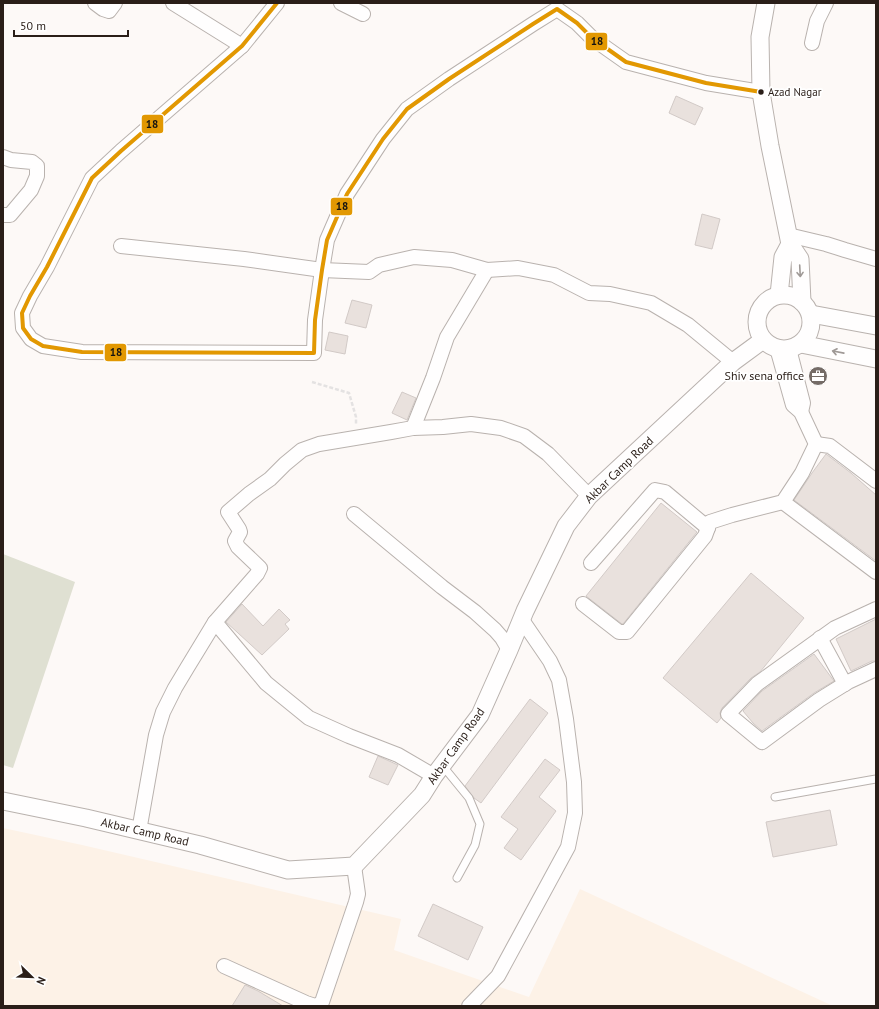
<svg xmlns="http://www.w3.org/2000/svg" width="879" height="1009" font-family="'PT Sans',sans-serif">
  <rect width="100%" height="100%" fill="#fdf9f7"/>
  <path fill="#fdf2e7" d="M3,828L82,845L401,919L394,950L529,997L580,889L833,1006H3Z"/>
  <path fill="#dfe0d2" d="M3,554L75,582L13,768L3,765Z"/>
  <g fill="#e9e1dd" stroke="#d2cac7">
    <path d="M676,96L703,108L695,125L669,113Z"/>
    <path d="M702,214L720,219L712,249L695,245Z"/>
    <path d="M352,300L372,305L366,328L345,323Z"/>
    <path d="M329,332L348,336L345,354L325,350Z"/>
    <path d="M402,392L416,398L407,420L392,413Z"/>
    <path d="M826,454L851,473L876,495V561L794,500L812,473Z"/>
    <path d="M661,503L697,532L623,624H622L586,596Z"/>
    <path d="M751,573L804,618L760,672L751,678L722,708L720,713L721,718L717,723L663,678Z"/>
    <path d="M242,604L263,626L279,609L290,620L285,624L289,629L262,655L226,622Z"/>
    <path d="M876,619V661H872L851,671L836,639Z"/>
    <path d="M814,654L834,681L814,693L762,731L753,723L743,711L762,691Z"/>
    <path d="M530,699L548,713L481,803L474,798L465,786Z"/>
    <path d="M378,756L398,765L388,785L369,777Z"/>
    <path d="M545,759L560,770L539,797L556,811L521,860L504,848L518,829L501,817Z"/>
    <path d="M830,810L837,845L773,857L766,822Z"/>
    <path d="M433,904L483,927L468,960L418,936Z"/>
    <path d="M245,985L258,991L283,1006H232Z"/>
  </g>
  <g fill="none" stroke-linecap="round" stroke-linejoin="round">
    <g stroke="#b9b2ae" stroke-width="9">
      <g id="service">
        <path d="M442,765L469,798L480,824L475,845L457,878"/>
        <path d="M775,797L870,780L876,779"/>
      </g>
    </g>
    <g stroke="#b9b2ae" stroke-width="16">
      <g id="minor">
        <path d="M95,3L103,9L109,11L115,3"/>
        <path d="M173,3L242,46"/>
        <path d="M277,3L242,46L121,151L92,178L47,267L30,296L22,313L23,328L31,339L43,346L82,352L314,353L315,320L322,270L327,240L347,194L383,139L407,109L449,79L533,24L557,9L577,23L592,38L626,62L706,83L761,92"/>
        <path d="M341,3L363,14"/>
        <path d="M812,43L817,21L826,3"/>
        <path d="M3,157L11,160L32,162L37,166V176L31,190L10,215H3"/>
        <path d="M788,235L826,244L845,250L876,259"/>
        <path d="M121,246L244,259L322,270L369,272L379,265L414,257L452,260L487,270L518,268L554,275L589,293L610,294L651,303L688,325L733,362"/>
        <path d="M789,349L803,403L801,412"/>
        <path d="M413,428L433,378L447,337L487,270"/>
        <path d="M816,444L830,446L876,481"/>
        <path d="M783,502L876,572"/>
        <path d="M354,514L442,587L475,612L495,630L502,638L509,650"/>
        <path d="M591,563L655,490L665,492L708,528"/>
        <path d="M583,604L619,632H627L705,536L710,522L732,515L783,502L802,473L816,444L801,412L793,405L777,348"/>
        <path d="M876,609L835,628L757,684L728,714L762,742L819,700L848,682L876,669"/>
        <path d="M215,622L257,574L260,568L238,547L235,541L240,532L239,529L228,512L249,494L270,479L285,464L302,450L319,444L391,432L413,428L443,427L471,424L501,428L524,436L548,454L589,496"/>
        <path d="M820,638L845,684"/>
        <path d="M139,831L156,735L163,712L175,688L187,668L215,622L266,683L309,718L349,736L398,755L434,776"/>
        <path d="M224,966L306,1003L315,1006"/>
        <path d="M317,1006L322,1002L356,902L358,894L354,866"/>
        <path d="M469,1006L498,976L568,847L575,813L574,782L566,719L559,680L550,661L522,620"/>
      </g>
    </g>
    <g stroke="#b9b2ae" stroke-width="19">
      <g id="tertiary">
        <path d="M766,3L760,37L761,92L770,146L790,244L800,259L802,302"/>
        <circle cx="784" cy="322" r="27"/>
        <path d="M779,295L783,257L790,244"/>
        <path d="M811,314L876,326"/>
        <path d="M801,344L876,359"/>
        <path d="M3,801L86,818L200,845L288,870L354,866L422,795L434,776L480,715L509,650L525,611L566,526L589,496L733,362L763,340"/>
      </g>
    </g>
    <path stroke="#e4e2e2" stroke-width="2.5" stroke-dasharray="4 2" stroke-linecap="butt" d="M312,382L349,393L356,417V424"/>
    <use href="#service" stroke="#fffefe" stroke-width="7"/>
    <use href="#minor" stroke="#fffefe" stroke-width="14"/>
    <use href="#tertiary" stroke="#fffefe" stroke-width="17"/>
    <g stroke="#fff" stroke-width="7">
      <path id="bus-1" d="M277,3L242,46L121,151L92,178L47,267L30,296L22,313L23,328L31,339L43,346L82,352L314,353L315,320L322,270L327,240L347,194L383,139L407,109L449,79L533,24L557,9L577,23L592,38L626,62L706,83L761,92"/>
    </g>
    <use href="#bus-1" stroke="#e29802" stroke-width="4"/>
  </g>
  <defs><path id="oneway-shaft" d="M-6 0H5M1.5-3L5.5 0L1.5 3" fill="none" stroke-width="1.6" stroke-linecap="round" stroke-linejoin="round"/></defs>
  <g stroke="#9f9996">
    <use href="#oneway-shaft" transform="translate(800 271) rotate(87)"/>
    <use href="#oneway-shaft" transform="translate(838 352) rotate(-169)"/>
  </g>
  <defs>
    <g id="office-disc" transform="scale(1)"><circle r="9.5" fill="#746b66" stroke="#fff"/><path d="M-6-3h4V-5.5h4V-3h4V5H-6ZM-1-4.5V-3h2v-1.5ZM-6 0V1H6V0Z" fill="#fff"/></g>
  </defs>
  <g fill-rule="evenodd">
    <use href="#office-disc" x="818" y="376"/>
  </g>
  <circle fill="#2a1e18" stroke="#fff" stroke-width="1.5" cx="761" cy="92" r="3.5"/>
  <g text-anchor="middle" stroke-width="3.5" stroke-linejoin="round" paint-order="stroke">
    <g font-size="11" fill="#2a1e18" stroke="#fff" text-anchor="start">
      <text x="768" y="96">Azad Nagar</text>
    </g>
    <g font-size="12" fill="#2a1e18" stroke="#fff" text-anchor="end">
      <text x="804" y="380">Shiv sena office</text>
    </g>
    <g font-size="12" fill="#2a1e18" stroke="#fff">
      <text transform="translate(619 470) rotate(-44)" y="4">Akbar Camp Road</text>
      <text transform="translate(456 746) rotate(-55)" y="4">Akbar Camp Road</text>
      <text transform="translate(145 832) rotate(13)" y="4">Akbar Camp Road</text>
    </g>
  </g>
  <g stroke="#fff" stroke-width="1.5">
    <rect x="585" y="32" width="23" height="19" rx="4" fill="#e29802"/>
    <rect x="141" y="114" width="23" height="20" rx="4" fill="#e29802"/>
    <rect x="330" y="197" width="23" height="19" rx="4" fill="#e29802"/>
    <rect x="104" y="343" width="23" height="19" rx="4" fill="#e29802"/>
  </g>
  <g font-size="11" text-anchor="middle" font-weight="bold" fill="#111">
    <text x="597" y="45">18</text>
    <text x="152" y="128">18</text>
    <text x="342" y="210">18</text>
    <text x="116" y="356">18</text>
  </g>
  <rect width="879" height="1009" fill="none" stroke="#2a1e18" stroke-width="8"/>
  <g transform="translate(32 977) rotate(113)" stroke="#ffffff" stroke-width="3" paint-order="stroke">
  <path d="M0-3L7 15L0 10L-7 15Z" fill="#2a1e18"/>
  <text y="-6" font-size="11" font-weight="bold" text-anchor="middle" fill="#2a1e18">N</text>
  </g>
  <path d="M14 30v6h114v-6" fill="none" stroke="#2a1e18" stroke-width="2"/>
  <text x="20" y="30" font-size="12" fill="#2a1e18" stroke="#ffffff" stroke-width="3" paint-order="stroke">50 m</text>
</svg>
